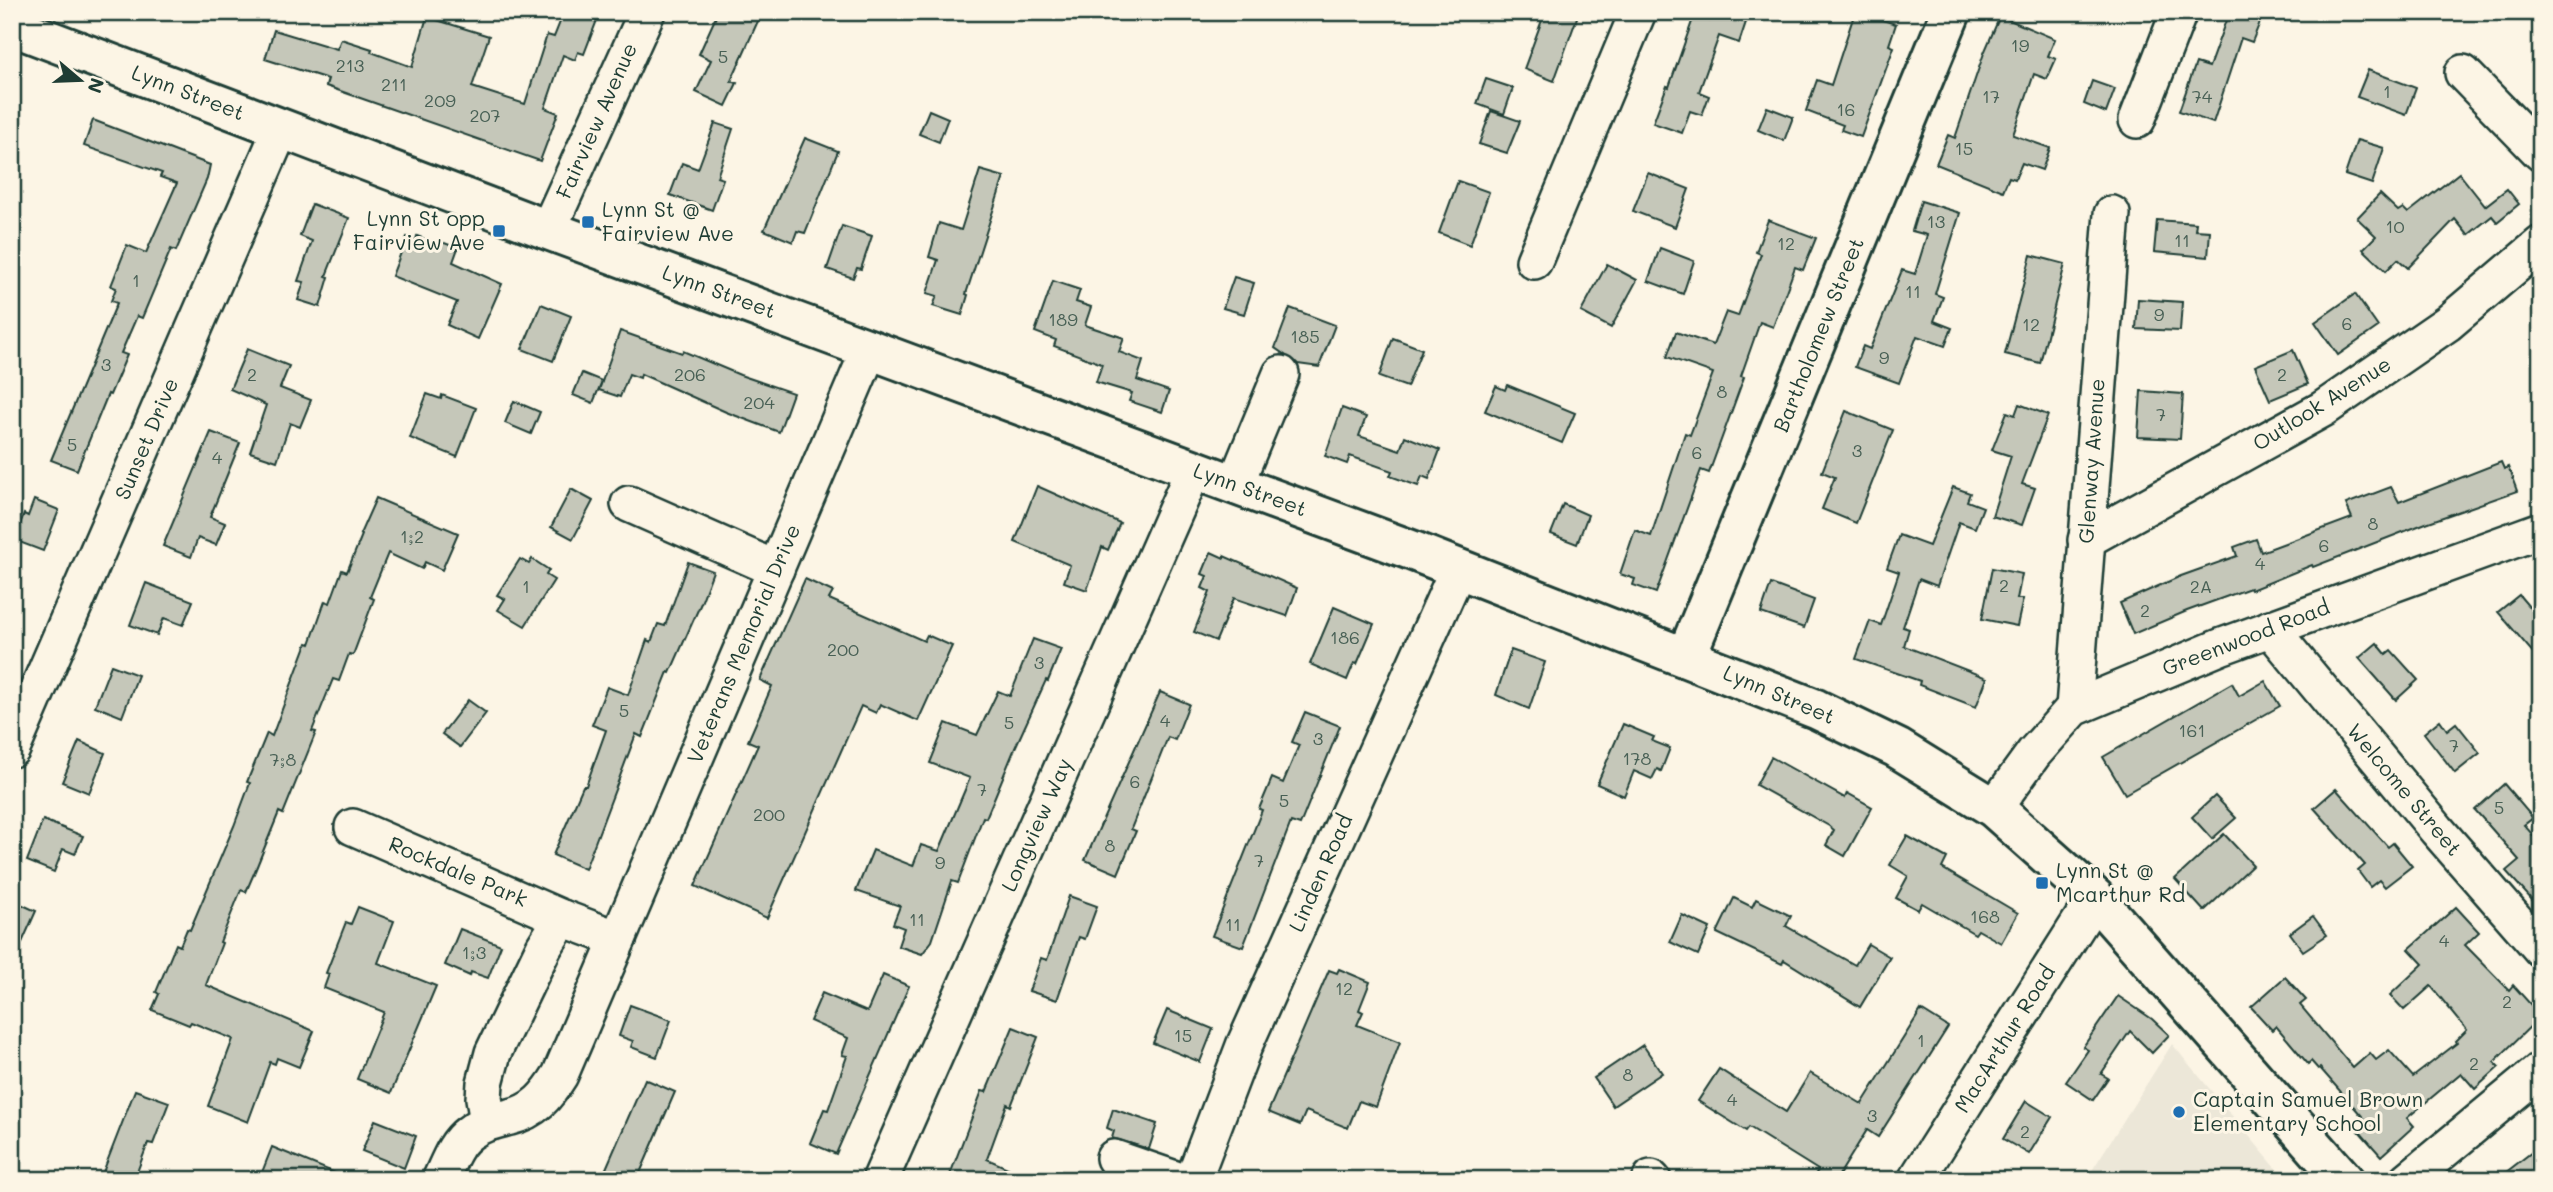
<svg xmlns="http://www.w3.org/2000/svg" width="2553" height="1192" font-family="Mali,sans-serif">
  <rect width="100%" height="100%" fill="#fcf5e5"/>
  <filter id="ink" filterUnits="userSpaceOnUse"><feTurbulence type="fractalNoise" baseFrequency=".0143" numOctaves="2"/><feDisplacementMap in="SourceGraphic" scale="14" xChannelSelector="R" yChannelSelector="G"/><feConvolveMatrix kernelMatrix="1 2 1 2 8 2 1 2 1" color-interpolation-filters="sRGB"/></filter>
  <g filter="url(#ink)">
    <path fill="#ece7d8" d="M2172,1044L2286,1180H2086Z"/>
    <g fill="#c5c7b9" stroke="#1f3d34" stroke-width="2">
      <path d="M564,12H576L597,20L584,54L578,52L575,60L563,55L545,108L558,113L540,161L326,86L328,79L265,59L274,30L337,49L341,39L372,49L371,52L412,67L427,17L489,36L472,87L525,104L547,35L554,37Z"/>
      <path d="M718,12H762L731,81L737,83L726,106L696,92L711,60L699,54Z"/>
      <path d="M1545,12H1579L1554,81L1524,69Z"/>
      <path d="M1712,12H1720L1746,22L1739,43L1719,36L1699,92L1709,96L1702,115L1690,111L1682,133L1653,123L1667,86L1669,87L1694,16L1709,21Z"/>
      <path d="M1855,12L1896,24L1889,45L1894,47L1861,137L1841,130L1843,125L1806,111L1817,80L1831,85Z"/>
      <path d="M2229,12H2264L2252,42L2241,38L2213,123L2179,111L2196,63L2209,67Z"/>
      <path d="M2000,16L2055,39L2048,56L2056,59L2047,79L2034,74L2013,135L2050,148L2042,170L2022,163L2015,179L2009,177L2003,191L1936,164L1948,135L1955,138L1984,53Z"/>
      <path d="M2368,70L2416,88L2406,115L2357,97Z"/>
      <path d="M1486,79L1513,88L1504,114L1477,104Z"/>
      <path d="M2092,81L2115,89L2106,113L2084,104Z"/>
      <path d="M1767,107L1793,117L1784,141L1758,130Z"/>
      <path d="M929,110L948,118L939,142L919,134Z"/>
      <path d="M1491,111L1520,121L1507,153L1479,144Z"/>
      <path d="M93,120L210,165L207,179L176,251L171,249L142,318L137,316L121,353L127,355L110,395L108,394L77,470L51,460L117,303L111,301L116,288L111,286L127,245L146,253L177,183L160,177L162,173L84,146Z"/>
      <path d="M715,123L733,129L717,177L723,179L712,210L670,195L682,163L698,169Z"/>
      <path d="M805,138L838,151L805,233L797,231L793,242L764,230Z"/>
      <path d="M2357,140L2384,148L2372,184L2345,175Z"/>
      <path d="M980,170L1004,177L966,294L968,295L962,315L933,306L937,296L927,293L938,260L929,257L939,223L961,230Z"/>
      <path d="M1648,173L1689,189L1675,227L1633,211Z"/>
      <path d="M2459,173L2485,206L2507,189L2519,204L2497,222L2492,216L2468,235L2455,219L2408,268L2398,259L2386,271L2363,249L2376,236L2357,218L2380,194L2398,211L2403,208L2408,213Z"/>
      <path d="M1458,181L1489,192L1470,245L1439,233Z"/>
      <path d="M1921,201L1960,213L1935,294L1943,297L1934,321L1952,328L1945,346L1917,336L1899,383L1855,367L1863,346L1870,349L1902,270L1915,274L1927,235L1912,231Z"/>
      <path d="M312,204L349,218L326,276L329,277L320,307L298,300L304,282L298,281L312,241L300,236Z"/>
      <path d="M1768,220L1816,238L1803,270L1795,267L1773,327L1760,322L1741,376L1744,377L1709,473L1701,470L1656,593L1633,585L1635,579L1620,574L1635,530L1651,536L1685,433L1690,435L1713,373L1667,357L1676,332L1713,345L1726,312L1738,316L1761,254L1756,252Z"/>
      <path d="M2157,220L2196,223L2195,230L2210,231L2208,257L2154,252Z"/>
      <path d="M842,226L872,236L861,269L857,268L853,278L827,269Z"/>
      <path d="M417,236L437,244L439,241L458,248L453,262L502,284L478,339L447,325L457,302L392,276L407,237L416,240Z"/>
      <path d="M1660,248L1694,261L1683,294L1648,281Z"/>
      <path d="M2031,255L2065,264L2040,363L2005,354Z"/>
      <path d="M1607,264L1637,280L1611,328L1581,312Z"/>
      <path d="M1234,277L1254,283L1244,314L1223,308Z"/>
      <path d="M1053,281L1080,290L1076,302L1091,307L1085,325L1124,338L1119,352L1143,361L1137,380L1169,391L1162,412L1129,401L1132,393L1096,382L1102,364L1054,346L1056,340L1035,332Z"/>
      <path d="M2355,294L2378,327L2338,355L2315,322Z"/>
      <path d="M2138,299L2182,302L2180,331L2136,329Z"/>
      <path d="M541,304L571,316L553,361L522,349Z"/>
      <path d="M1290,308L1335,325L1319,367L1298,364L1275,348Z"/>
      <path d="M620,331L682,353L683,351L740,375L793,393L779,432L726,412L641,374L640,378L629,374L620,397L599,390Z"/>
      <path d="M1393,338L1422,349L1407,387L1379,377Z"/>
      <path d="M247,349L289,366L280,388L311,400L300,427L290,423L277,461L250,452L266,405L230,389Z"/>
      <path d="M2293,350L2308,384L2270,400L2255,366Z"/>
      <path d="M582,373L602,381L593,403L573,395Z"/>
      <path d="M1507,385L1575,413L1562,443L1485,411L1496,386L1505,390Z"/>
      <path d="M2141,391L2183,394L2180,439L2138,437Z"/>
      <path d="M427,394L441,399L442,395L476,408L457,457L410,438Z"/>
      <path d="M514,401L540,412L531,434L505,423Z"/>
      <path d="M2019,404L2048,415L2022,484L2035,488L2022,525L1992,516L2011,456L1992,450L2007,412L2015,415Z"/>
      <path d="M1342,408L1366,417L1359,436L1400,450L1405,436L1440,450L1429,479L1422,476L1418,486L1390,476L1392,471L1350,456L1347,464L1325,456Z"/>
      <path d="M1846,411L1893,430L1856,523L1822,509L1835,477L1822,472Z"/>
      <path d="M211,432L240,443L210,517L225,523L216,545L198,538L191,557L163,546Z"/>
      <path d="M2501,462L2504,469L2508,467L2517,491L2426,523L2313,567L2312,565L2251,590L2250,588L2187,611L2133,634L2120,603L2181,576L2237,556L2234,547L2256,539L2261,552L2352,518L2346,504L2391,487L2399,502Z"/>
      <path d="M1037,486L1120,523L1108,550L1102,547L1087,590L1064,582L1070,565L1015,542Z"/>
      <path d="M1953,487L1970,493L1967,501L1983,507L1975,528L1959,522L1937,586L1919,579L1903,627L1909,629L1904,646L1987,678L1976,707L1919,685L1920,681L1856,659L1870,621L1881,625L1899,572L1887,568L1899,535L1929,546Z"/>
      <path d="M571,489L593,501L573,539L551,527Z"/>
      <path d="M376,498L458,533L442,570L425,562L422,569L388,553L370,597L374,599L353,655L349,654L339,681L333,679L312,731L316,732L283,814L279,812L255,871L246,892L241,890L220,942L222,943L206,985L314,1031L299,1067L277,1058L275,1064L270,1062L248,1122L208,1106L233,1039L191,1022L189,1025L152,1010L159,994L156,992L176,944L180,946L187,929L190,930L234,826L250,783L247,782L267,733L272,736L307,643L310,644L325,601L330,603L342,570L347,572L362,535L360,534Z"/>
      <path d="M34,500L59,510L43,551L14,540L24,514L28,516Z"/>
      <path d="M1563,504L1588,515L1577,544L1551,534Z"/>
      <path d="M1211,552L1224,558V556L1297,588L1287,616L1234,598L1216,641L1194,632L1210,592L1202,588L1207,576L1202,574Z"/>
      <path d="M520,559L529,564L532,559L549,570L546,575L554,580L525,626L498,610L505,599L497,595Z"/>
      <path d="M688,562L713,571L701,603L670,673L668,672L642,737L636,734L585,869L553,855L583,786H586L606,730L592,725L607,687L628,695L647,640L651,642L658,624L665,626Z"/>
      <path d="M1992,568L2022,574L2017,599H2023L2017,626L1982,619Z"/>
      <path d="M805,579L833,592L829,599L924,641L927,635L952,646L918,721L880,704L876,713L861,706L767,918L695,886L758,745L748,741L772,686L760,680Z"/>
      <path d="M146,583L193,601L183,625L164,618L157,635L130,625Z"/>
      <path d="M1771,584L1814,600L1804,628L1761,613Z"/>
      <path d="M2519,595L2541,621V662L2498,612Z"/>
      <path d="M1334,607L1374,624L1357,664L1354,663L1347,680L1310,664Z"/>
      <path d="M1033,639L1061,649L1048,681L1046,680L1015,748L986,818L983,817L958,883L952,881L932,941L922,954L898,946L904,928L893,924L900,906L856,891L873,850L913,866L921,845L939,851L970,778L930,763L946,723L977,735L998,691L1010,696Z"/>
      <path d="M2377,643L2386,654L2391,650L2418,680L2396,700L2359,658Z"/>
      <path d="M1511,650L1545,662L1529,709L1496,695Z"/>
      <path d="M111,665L138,675L122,717L95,706Z"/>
      <path d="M2265,681L2280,706L2125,794L2103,757L2232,683L2239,696Z"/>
      <path d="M1160,692L1189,704L1175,740L1168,737L1131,829L1136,831L1118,874L1085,860Z"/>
      <path d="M468,700L486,713L460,747L442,734Z"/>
      <path d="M1305,712L1340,726L1300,825L1291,822L1243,947L1212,936L1262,810L1259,809L1272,778L1283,783L1299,745L1292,742Z"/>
      <path d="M2440,720L2447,730L2456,723L2480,753L2455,773L2424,733Z"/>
      <path d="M1623,724L1654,737L1652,741L1670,748L1661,771L1657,769L1652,779L1634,771L1624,796L1597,784Z"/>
      <path d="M79,741L105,753L89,793L62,782Z"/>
      <path d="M1771,757L1845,798L1847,793L1872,807L1845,856L1826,845L1834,830L1829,826L1756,785Z"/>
      <path d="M2504,784L2533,818L2524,825L2539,842L2541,841V910L2506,871L2519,860L2475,810Z"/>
      <path d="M2336,789L2388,847L2393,843L2412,866L2385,887L2379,880L2370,887L2358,871L2365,865L2314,808Z"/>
      <path d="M2215,796L2236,818L2212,839L2192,817Z"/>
      <path d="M43,820L83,836L75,854L63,849L54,872L27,861Z"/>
      <path d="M2224,834L2253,865L2204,911L2175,879Z"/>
      <path d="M1907,836L1947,858L1942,868L2018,913L2001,943L1978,930L1975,934L1922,903L1918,910L1896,898L1908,876L1890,865Z"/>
      <path d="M1069,896L1097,906L1085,939L1079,937L1057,1000L1029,991L1041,958L1047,960Z"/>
      <path d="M1734,898L1752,907L1756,899L1791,916L1786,926L1855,965L1868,944L1890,957L1860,1007L1784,960L1782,964L1717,933Z"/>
      <path d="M12,900L36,911L12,965Z"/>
      <path d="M358,907L394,921L378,963L436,986L391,1093L357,1079L384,1012L324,988L329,974L326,973L346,922L351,924Z"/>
      <path d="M2456,907L2479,932L2465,945L2509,990L2513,985L2541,1016L2494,1062L2499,1067L2475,1089L2461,1073L2407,1118L2414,1126L2381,1156L2359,1131L2368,1123L2320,1068L2318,1069L2311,1061L2308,1064L2276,1026L2272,1030L2251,1007L2285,977L2306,1000L2300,1005L2353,1068L2370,1053L2376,1060L2389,1050L2413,1077L2457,1043L2456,1041L2467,1030L2431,986L2404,1010L2390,995L2423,964L2409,949Z"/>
      <path d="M1682,915L1710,928L1698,955L1670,942Z"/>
      <path d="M2313,916L2327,935L2303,951L2290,933Z"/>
      <path d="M460,929L501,945L488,978L471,972L470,976L445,965Z"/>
      <path d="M1339,969L1370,982L1359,1010L1363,1012L1357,1025L1400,1042L1376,1107L1359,1101L1348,1128L1306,1111L1300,1125L1268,1112L1329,970L1337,973Z"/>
      <path d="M883,975L909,986L836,1154L810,1143L824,1109L828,1110L847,1056L842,1055L848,1038L810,1021L822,993L867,1012Z"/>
      <path d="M2118,996L2152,1019L2169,1035L2152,1053L2130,1031L2101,1074L2108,1078L2093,1100L2066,1082L2088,1050L2083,1047Z"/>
      <path d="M630,1005L671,1020L657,1057L631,1047L633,1041L619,1036Z"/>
      <path d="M1167,1010L1213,1029L1200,1062L1153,1043Z"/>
      <path d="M1921,1010L1948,1027L1878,1137L1867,1130L1836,1180H1812L1818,1170L1749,1127L1746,1131L1698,1101L1719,1069L1786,1112L1810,1073L1862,1104Z"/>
      <path d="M1013,1027L1038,1037L1011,1106L1007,1104L987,1159L1035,1180H948L982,1091L986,1092Z"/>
      <path d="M1643,1045L1662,1073L1613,1106L1594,1078Z"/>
      <path d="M645,1079L675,1092L653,1143L637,1180H601Z"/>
      <path d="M135,1090L169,1102L153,1144L148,1143L134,1180H100Z"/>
      <path d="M2026,1101L2052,1117L2029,1154L2003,1139Z"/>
      <path d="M1113,1109L1157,1124L1149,1149L1112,1138L1114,1131L1107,1128Z"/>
      <path d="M375,1120L416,1136L404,1168L362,1151Z"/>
      <path d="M2541,1145V1180H2496Z"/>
      <path d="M272,1147L350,1179L349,1180H259Z"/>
    </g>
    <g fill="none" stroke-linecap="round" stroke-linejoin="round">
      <g stroke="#1f3d34" stroke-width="40">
        <g id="minor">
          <path d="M2463,73L2541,153"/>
          <path d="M2137,120L2179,12"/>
          <path d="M548,230L647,12"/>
          <path d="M1534,261L1638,12"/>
          <path d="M1235,485L1281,374"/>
          <path d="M629,504L776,569"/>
          <path d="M2086,540L2323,409L2448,323L2541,244"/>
          <path d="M2270,628L2437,830L2541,949"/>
          <path d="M2074,708L2112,214"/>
          <path d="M12,749L281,128"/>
          <path d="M1994,808L2034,753L2074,708L2220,647L2541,530"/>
          <path d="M353,827L562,918"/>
          <path d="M488,1122L484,1098L485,1083L493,1053L544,947L562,918L618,939"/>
          <path d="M1114,1158L1178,1180"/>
          <path d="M1651,1178L1653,1180"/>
          <path d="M440,1180C448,1164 454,1144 469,1133C482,1123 495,1121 510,1117C535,1111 547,1096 560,1075L870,348"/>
          <path d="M880,1180L1194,469"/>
          <path d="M1193,1180L1244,1046L1458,569"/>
          <path d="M1916,1180L2095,898"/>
          <path d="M2408,1180L2541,1070"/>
        </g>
      </g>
      <g stroke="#1f3d34" stroke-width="44">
        <g id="major">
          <path d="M12,26L548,230L1411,550L1816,709L1897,748L1994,808L2095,898L2344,1180"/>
          <path d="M1686,657L1951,12"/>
        </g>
      </g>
      <use href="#minor" stroke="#fcf5e5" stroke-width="35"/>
      <use href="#major" stroke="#fcf5e5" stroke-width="38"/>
    </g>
  </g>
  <g fill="#1f6fb2" stroke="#fcf5e5" stroke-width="2.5">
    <rect x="581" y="215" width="14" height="14" rx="3.5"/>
    <rect x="492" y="224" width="14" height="14" rx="3.5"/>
    <rect x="2035" y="876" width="14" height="14" rx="3.5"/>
    <circle cx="2179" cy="1112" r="7"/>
  </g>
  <g text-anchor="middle" stroke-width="6" stroke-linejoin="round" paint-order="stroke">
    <g font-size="18" fill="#486055">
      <text x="2020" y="52">19</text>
      <text x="723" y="63">5</text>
      <text x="350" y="72">213</text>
      <text x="394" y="91">211</text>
      <text x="2387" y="98">1</text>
      <text x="1991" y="103">17</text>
      <text x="2202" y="103">74</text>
      <text x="440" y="107">209</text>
      <text x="1846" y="116">16</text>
      <text x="485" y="122">207</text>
      <text x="1964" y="155">15</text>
      <text x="1936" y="228">13</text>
      <text x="2395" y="233">10</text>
      <text x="2182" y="247">11</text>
      <text x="1786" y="250">12</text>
      <text x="136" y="287">1</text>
      <text x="1913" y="298">11</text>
      <text x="2159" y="321">9</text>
      <text x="1063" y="326">189</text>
      <text x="2347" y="330">6</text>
      <text x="2031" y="331">12</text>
      <text x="1305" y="343">185</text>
      <text x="1884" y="364">9</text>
      <text x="106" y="371">3</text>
      <text x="252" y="381">2</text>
      <text x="690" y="381">206</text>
      <text x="2282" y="381">2</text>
      <text x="1722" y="398">8</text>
      <text x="759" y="409">204</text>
      <text x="2161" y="421">7</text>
      <text x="72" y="451">5</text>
      <text x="1857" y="457">3</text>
      <text x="1697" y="459">6</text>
      <text x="217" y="464">4</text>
      <text x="2373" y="530">8</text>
      <text x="412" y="543">1;2</text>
      <text x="2324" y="552">6</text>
      <text x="2260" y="570">4</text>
      <text x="2004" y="592">2</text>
      <text x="526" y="593">1</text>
      <text x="2201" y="593">2A</text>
      <text x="2145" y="617">2</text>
      <text x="1345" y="644">186</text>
      <text x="843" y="656">200</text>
      <text x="1039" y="669">3</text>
      <text x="624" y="717">5</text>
      <text x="1165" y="727">4</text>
      <text x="1009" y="729">5</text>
      <text x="2192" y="737">161</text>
      <text x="1318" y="745">3</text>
      <text x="2454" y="752">7</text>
      <text x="1637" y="765">178</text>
      <text x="283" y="766">7;8</text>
      <text x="1135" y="788">6</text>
      <text x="982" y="796">7</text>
      <text x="1284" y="807">5</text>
      <text x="2499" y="814">5</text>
      <text x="769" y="821">200</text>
      <text x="1110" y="852">8</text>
      <text x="1259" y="867">7</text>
      <text x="940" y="869">9</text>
      <text x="1985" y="923">168</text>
      <text x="917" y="926">11</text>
      <text x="1233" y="931">11</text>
      <text x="2444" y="947">4</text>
      <text x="474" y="959">1;3</text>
      <text x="1344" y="995">12</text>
      <text x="2507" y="1008">2</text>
      <text x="1183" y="1042">15</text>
      <text x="1921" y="1047">1</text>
      <text x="2474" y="1070">2</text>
      <text x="1628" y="1081">8</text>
      <text x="1732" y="1106">4</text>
      <text x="1872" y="1122">3</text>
      <text x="2025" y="1138">2</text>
    </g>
    <g font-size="21" fill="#1f3d34" stroke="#fcf5e5">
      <text transform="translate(188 93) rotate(21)" y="7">Lynn Street</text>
      <text transform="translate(597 121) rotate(-66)" y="7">Fairview Avenue</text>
      <text transform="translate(719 292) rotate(20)" y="7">Lynn Street</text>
      <text transform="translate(1819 335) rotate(-68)" y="7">Bartholomew Street</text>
      <text transform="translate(2322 404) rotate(-32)" y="7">Outlook Avenue</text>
      <text transform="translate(147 439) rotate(-67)" y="7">Sunset Drive</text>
      <text transform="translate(2092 461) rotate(-86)" y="7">Glenway Avenue</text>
      <text transform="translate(1250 490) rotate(20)" y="7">Lynn Street</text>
      <text transform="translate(2246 638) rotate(-21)" y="7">Greenwood Road</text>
      <text transform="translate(744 644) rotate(-67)" y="7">Veterans Memorial Drive</text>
      <text transform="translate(1779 695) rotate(23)" y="7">Lynn Street</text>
      <text transform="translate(2404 790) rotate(50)" y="7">Welcome Street</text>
      <text transform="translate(1037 825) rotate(-66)" y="7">Longview Way</text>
      <text transform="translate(458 872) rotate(23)" y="7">Rockdale Park</text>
      <text transform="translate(1321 873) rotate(-66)" y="7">Linden Road</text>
      <text transform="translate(2005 1039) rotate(-58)" y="7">MacArthur Road</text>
    </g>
    <g font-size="21" fill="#1f3d34" stroke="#fcf5e5" text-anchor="start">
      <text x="602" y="217">Lynn St @<tspan x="602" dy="24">Fairview Ave</tspan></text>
      <text x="485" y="226" text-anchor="end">Lynn St opp<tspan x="485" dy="24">Fairview Ave</tspan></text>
      <text x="2056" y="878">Lynn St @<tspan x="2056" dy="24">Mcarthur Rd</tspan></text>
      <text x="2193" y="1107">Captain Samuel Brown<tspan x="2193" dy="24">Elementary School</tspan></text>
    </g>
  </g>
  <rect width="2553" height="1192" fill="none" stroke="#fcf5e5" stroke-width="42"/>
  <rect x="21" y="21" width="2511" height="1150" fill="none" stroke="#1f3d34" stroke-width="2.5" filter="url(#ink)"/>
  <g transform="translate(80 80) rotate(109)" stroke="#fcf5e5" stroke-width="5" paint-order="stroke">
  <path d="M0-5L12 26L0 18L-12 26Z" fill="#1f3d34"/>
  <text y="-10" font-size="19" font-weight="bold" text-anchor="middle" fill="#1f3d34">N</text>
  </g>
</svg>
